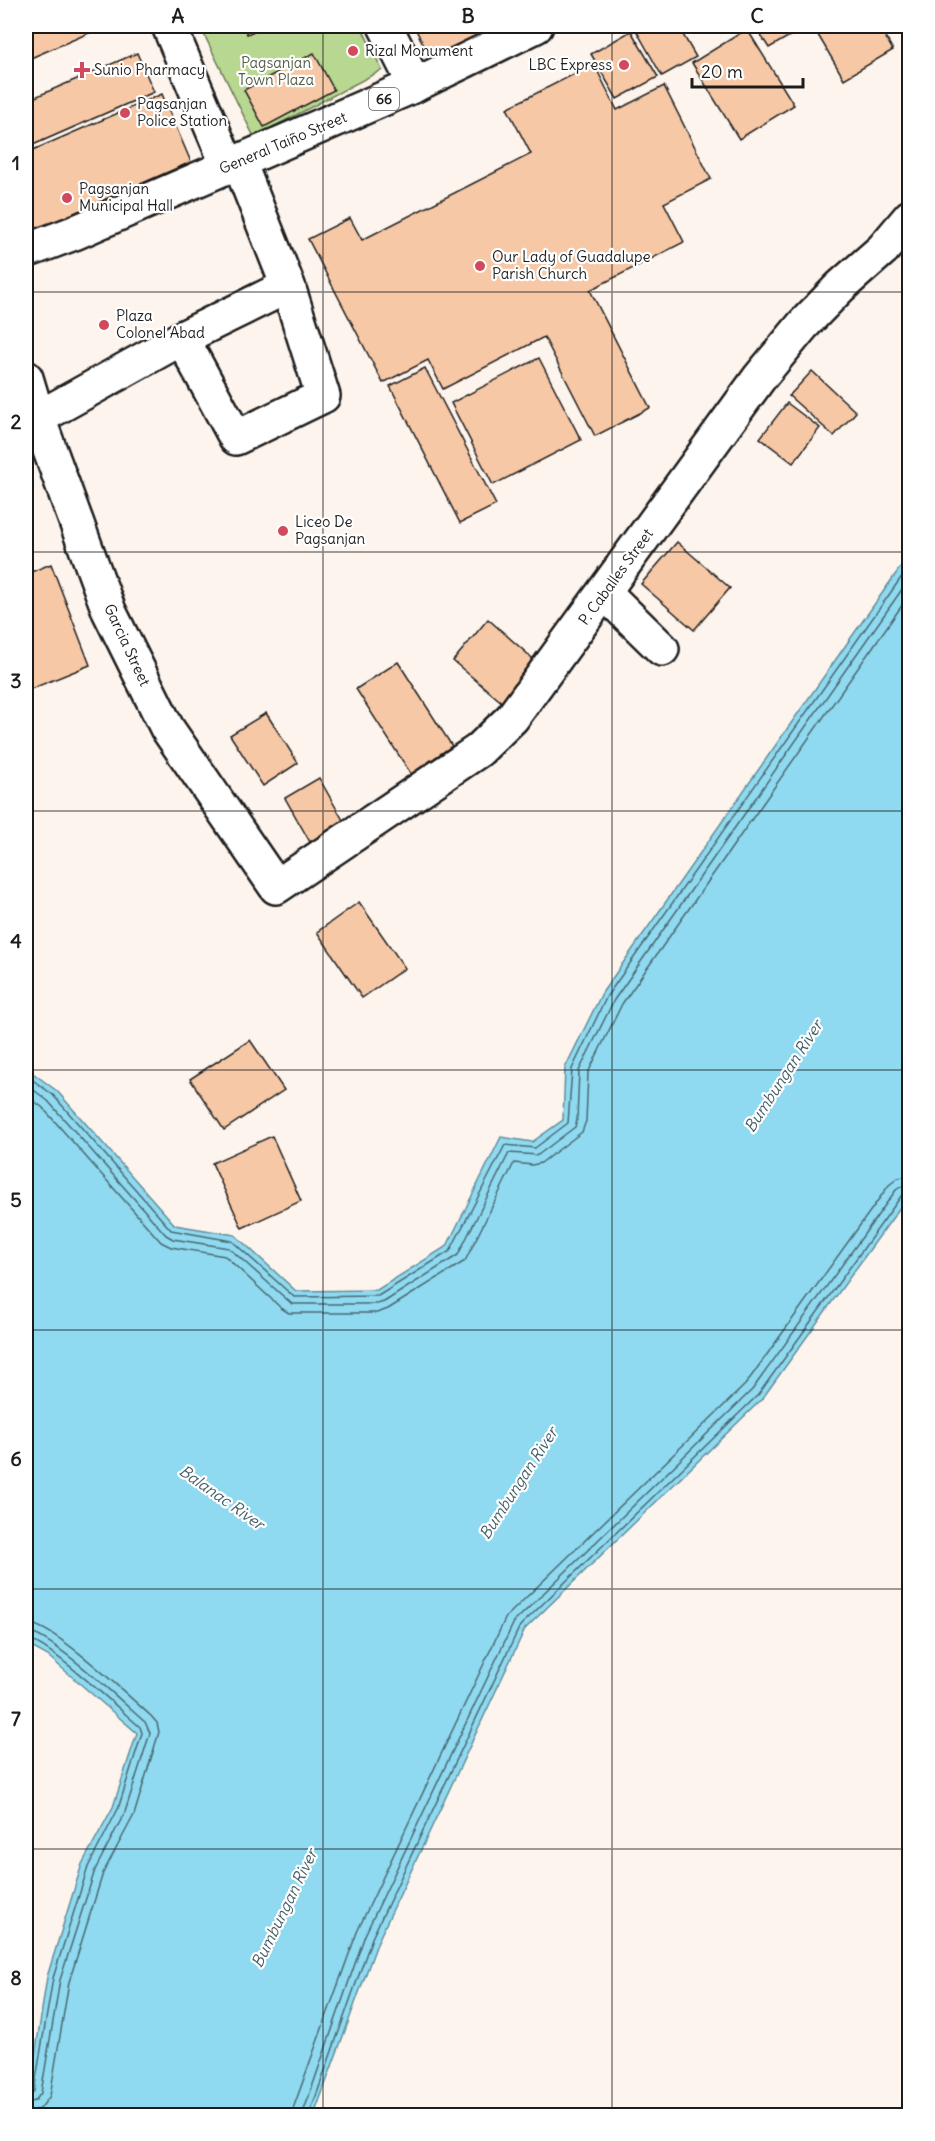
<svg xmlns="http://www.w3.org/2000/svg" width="935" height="2141" font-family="Delius,sans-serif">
  <rect width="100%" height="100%" fill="#fdf4ed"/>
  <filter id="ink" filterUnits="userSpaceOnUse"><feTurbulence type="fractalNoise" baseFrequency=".0167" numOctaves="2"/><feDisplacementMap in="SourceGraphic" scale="12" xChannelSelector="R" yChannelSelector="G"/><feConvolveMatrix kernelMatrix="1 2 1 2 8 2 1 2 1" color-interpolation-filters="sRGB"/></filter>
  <g filter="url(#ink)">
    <path fill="#b8d790" stroke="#6a7a56" stroke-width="1.5" d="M200,26H361L382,70L254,137Z"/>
    <path fill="#8fdaf0" stroke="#618e9b" stroke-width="1.5" d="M909,555V1195L762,1399L525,1629L378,1941L314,2115H26L47,1977L82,1864L113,1807L137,1733L48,1656L26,1644V1068L57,1091L175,1225L235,1235L296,1291L377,1290L447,1246L501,1137L532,1142L563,1120L565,1068L602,993Z"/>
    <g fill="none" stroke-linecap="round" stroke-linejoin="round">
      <g stroke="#4a6871" stroke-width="1.5">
        <path d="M26,1075L53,1095L171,1230L232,1241L294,1297L378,1296L450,1251L505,1145L535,1148L568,1123L572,1069L607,996L910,565"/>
        <path d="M26,1084L48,1101L166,1235L173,1239L229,1248L292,1304H377L384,1302L458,1255L509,1153L538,1155L575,1127L577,1120L579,1071L614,1000L910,578"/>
        <path d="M26,1095L42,1107L161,1242L171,1247L225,1256L281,1308L289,1313H377L388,1309L465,1261L514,1163L532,1165L541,1163L582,1132L586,1121L588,1073L622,1004L910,594"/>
        <path d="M26,1623C54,1624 127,1695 151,1716L157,1723L159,1732L134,1815L103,1873L69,1982L50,2096L40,2109L26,2112"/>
        <path d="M26,1632C50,1633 123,1703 145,1722L150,1733L125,1812L95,1870L60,1980L41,2093L35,2101L26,2103"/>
        <path d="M26,1639C48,1642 119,1709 140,1727L142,1733L118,1809L88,1867L53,1978L34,2091L31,2095L26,2096"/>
        <path d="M292,2116L294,2106L357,1932L506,1617L745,1385L889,1185L898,1178L910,1176"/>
        <path d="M302,2116L365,1935L514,1622L752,1390L896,1190L902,1186L910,1185"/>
        <path d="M309,2116L372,1938L520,1626L758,1395L902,1195L910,1192"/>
      </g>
    </g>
    <g fill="#f7c8a6" stroke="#1c1c1c" stroke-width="1.5">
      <path d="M26,26H102L103,27L26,60Z"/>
      <path d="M243,26H266L247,34Z"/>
      <path d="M414,26H491L495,33L433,63Z"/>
      <path d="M643,26H678L696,57L662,76L636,30Z"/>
      <path d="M755,26H807L769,48Z"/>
      <path d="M834,26H879L893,50L844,79L818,35Z"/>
      <path d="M747,29L794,105L739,139L692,63Z"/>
      <path d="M631,31L658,77L617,99L591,54Z"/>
      <path d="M137,53L154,92L26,148V101Z"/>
      <path d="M314,53L334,90L264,127L244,90Z"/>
      <path d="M594,64L617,110L664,86L711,179L664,203L684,242L590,290L650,408L595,436L544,337L443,389L428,360L383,383L308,239L350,218L362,240L531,154L507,108Z"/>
      <path d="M162,94L191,162L26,234V153Z"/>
      <path d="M539,358L581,440L493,485L451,403Z"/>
      <path d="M425,368L496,505L460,523L390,386Z"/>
      <path d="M812,371L856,412L834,436L789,396Z"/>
      <path d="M787,403L820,428L793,463L760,438Z"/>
      <path d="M677,542L730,588L694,630L641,584Z"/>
      <path d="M51,564L90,665L26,691V574Z"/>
      <path d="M488,619L539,664L504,704L453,661Z"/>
      <path d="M398,662L452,746L411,774L356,689Z"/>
      <path d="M266,713L298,763L263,786L230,735Z"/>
      <path d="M319,778L344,822L310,842L285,798Z"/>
      <path d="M359,902L405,968L362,998L317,932Z"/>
      <path d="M250,1040L284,1090L224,1130L190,1079Z"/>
      <path d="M272,1136L301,1201L242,1228L212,1163Z"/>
    </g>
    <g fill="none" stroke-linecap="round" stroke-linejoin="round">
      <g stroke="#1c1c1c" stroke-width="38">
        <g id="minor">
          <path d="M385,26L415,85"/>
          <path d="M182,338L236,438L323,396L288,286L239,162"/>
          <path d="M26,378L38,418L109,611L167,728L276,887L479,750L512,718L760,377L803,325L840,287L883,249L910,217"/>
          <path d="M38,418L182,338L288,286"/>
          <path d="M605,593L662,649"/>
        </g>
      </g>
      <g stroke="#1c1c1c" stroke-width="38">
        <g id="major">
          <path d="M169,26L228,166"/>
          <path d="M26,251L74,233L415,85L536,26"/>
        </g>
      </g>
      <use href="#minor" stroke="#fff" stroke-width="33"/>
      <use href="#major" stroke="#fff" stroke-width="33"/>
    </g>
  </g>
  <path fill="none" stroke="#1c1c1c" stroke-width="1.5" stroke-opacity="0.55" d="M323,26V2116M612,26V2116M26,292H910M26,552H910M26,811H910M26,1070H910M26,1330H910M26,1589H910M26,1849H910"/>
  <g fill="#d1495b" stroke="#fff" stroke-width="2">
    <circle cx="353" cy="51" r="6"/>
    <circle cx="624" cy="65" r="6"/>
    <path d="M79 61h6v6h6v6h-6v6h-6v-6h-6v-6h6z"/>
    <circle cx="125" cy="113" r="6"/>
    <circle cx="67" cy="198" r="6"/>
    <circle cx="480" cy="266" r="6"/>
    <circle cx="104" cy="325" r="6"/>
    <circle cx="283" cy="531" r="6"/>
  </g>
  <g text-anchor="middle" stroke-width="4.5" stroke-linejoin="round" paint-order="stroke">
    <rect fill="#fff" stroke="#606060" stroke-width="1.5" x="369" y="88" width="30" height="22" rx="4.5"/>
    <g font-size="14" font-weight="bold" fill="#1c1c1c">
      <text x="384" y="104">66</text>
    </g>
    <g font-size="15" fill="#1c1c1c" stroke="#fff" text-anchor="start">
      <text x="365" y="56">Rizal Monument</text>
      <text x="612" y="70" text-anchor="end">LBC Express</text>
      <text x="94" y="75">Sunio Pharmacy</text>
      <text x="137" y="109">Pagsanjan<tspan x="137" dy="17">Police Station</tspan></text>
      <text x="79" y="194">Pagsanjan<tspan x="79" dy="17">Municipal Hall</tspan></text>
      <text x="492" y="262">Our Lady of Guadalupe<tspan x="492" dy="17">Parish Church</tspan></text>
      <text x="116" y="321">Plaza<tspan x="116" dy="17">Colonel Abad</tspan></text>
      <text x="295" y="527">Liceo De<tspan x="295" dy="17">Pagsanjan</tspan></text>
    </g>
    <g font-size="15" fill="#535d45" stroke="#fff">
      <text x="276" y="68">Pagsanjan<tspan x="276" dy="17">Town Plaza</tspan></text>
    </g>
    <g font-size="15" fill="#1c1c1c" stroke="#fff">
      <text transform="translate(283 143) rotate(-23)" y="5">General Taiño Street</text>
      <text transform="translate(616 577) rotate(-54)" y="5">P. Caballes Street</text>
      <text transform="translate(127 645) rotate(65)" y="5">Garcia Street</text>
    </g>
    <g font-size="16" font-style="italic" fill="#445e66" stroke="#fff">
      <text transform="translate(783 1076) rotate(-57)" y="6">Bumbungan River</text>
      <text transform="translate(518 1483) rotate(-57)" y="6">Bumbungan River</text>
      <text transform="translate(222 1497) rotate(35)" y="6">Balanac River</text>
      <text transform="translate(284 1908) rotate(-64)" y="6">Bumbungan River</text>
    </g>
  </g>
  <rect width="935" height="2141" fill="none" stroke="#fff" stroke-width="66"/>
  <path d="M692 78v9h111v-9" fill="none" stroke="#1c1c1c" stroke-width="3"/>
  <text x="701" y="78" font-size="18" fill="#1c1c1c" stroke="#ffffff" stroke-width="4.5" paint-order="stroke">20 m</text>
  <rect x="33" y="33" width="869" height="2075" fill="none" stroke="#1c1c1c" stroke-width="2"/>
  <g font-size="20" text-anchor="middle" font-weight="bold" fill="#1c1c1c">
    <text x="178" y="23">A</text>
    <text x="468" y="23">B</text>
    <text x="757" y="23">C</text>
    <text x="16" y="170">1</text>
    <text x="16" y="429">2</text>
    <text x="16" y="688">3</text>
    <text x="16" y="948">4</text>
    <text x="16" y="1207">5</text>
    <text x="16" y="1466">6</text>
    <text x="16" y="1726">7</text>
    <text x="16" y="1985">8</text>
  </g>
</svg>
